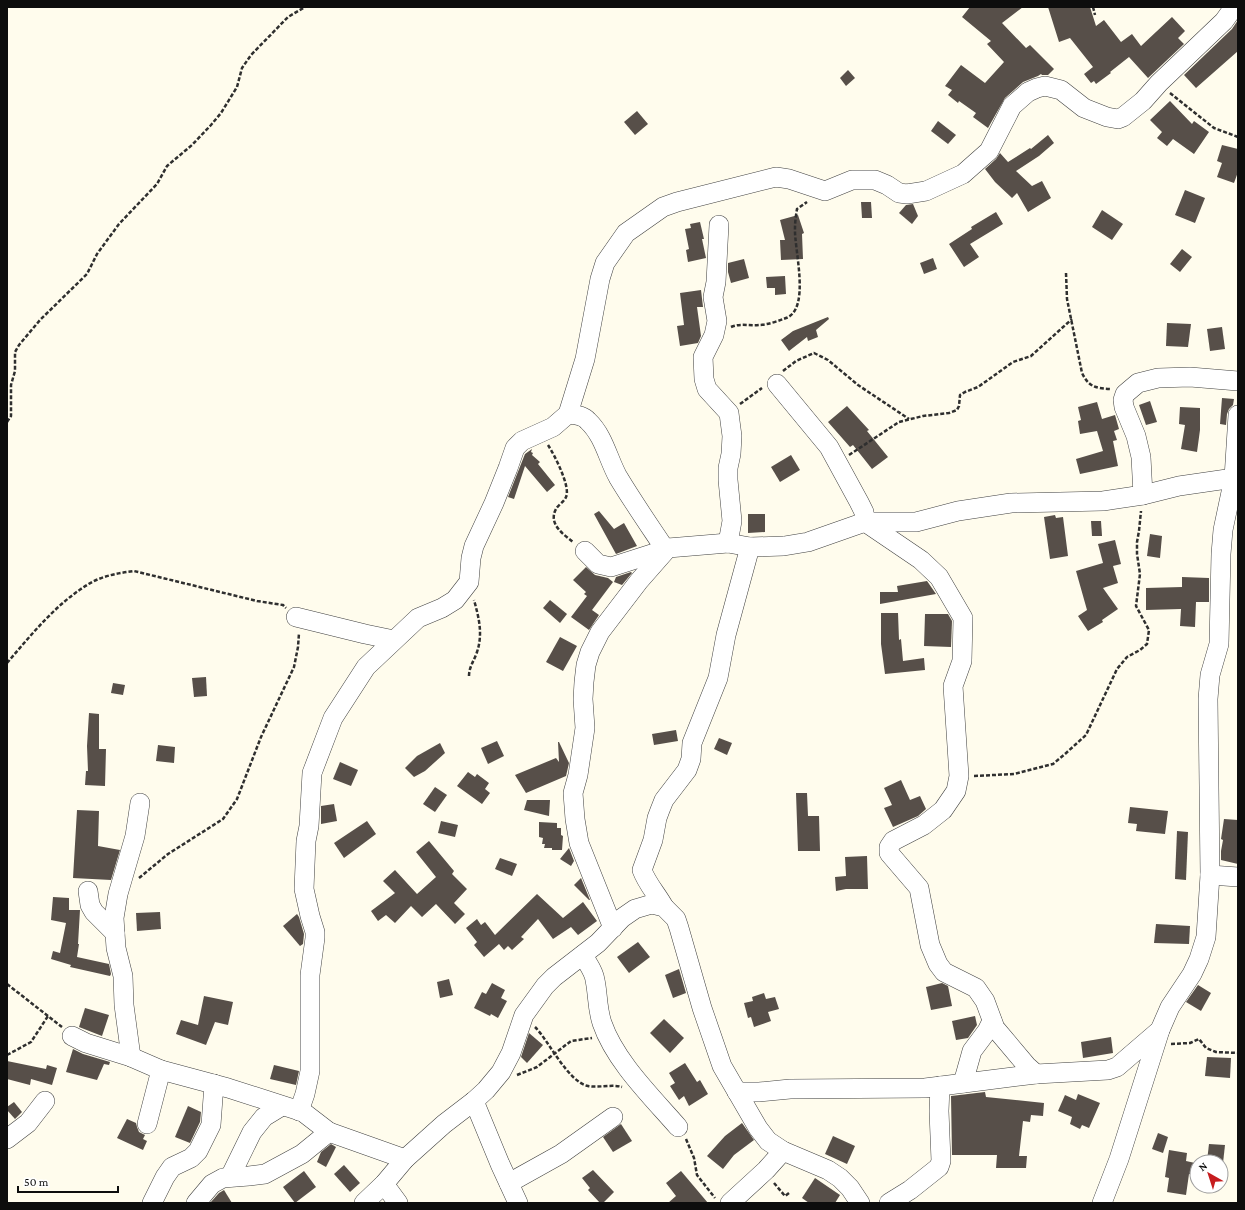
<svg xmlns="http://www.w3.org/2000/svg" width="1245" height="1210" font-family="'Crimson Pro',serif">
  <rect width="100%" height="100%" fill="#fffced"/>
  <g fill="#574f49">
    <path d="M970,7H1023L1002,23L1026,48L1030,45L1054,69L1048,75H1042L1041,74L1038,76L1023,82L1005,98L988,128L973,117L976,113L959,101L958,103L948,95L952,90L945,86L961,65L985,83L1004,62L987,44L991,41L962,17Z"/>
    <path d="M1048,7H1090L1096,26L1104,20L1121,42L1132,34L1141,46L1172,17L1185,31L1178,38L1184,44L1148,78L1129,57L1110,72L1111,73L1096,84L1094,81L1091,83L1084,74L1093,67L1070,38L1059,42Z"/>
    <path d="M1238,20V51L1196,88L1184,75L1232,29Z"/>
    <path d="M848,70L855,78L846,86L840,78Z"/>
    <path d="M1170,101L1192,124L1194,121L1209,132L1194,154L1173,139L1167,146L1157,138L1162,132L1150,120Z"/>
    <path d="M637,111L648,124L635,135L624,122Z"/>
    <path d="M938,121L956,135L948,144L931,131Z"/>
    <path d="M1048,135L1054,143L1039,156L1016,171L1032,186L1042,181L1051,198L1028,212L1017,193L1012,198L995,182L985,169L996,159L1000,153L1008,162L1030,148L1031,149Z"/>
    <path d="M1222,145L1238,149V172L1234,183L1217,177L1222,163L1217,161Z"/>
    <path d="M1185,190L1205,198L1195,223L1175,215Z"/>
    <path d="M861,202H871L872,218H862Z"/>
    <path d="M913,204L918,216L912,224L899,213L906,205Z"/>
    <path d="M1102,210L1123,224L1112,240L1092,227Z"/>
    <path d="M996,212L1003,224L970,244L979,257L964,267L949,244L972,229L971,227Z"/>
    <path d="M798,215L804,233L802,234L803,259L781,260L780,240H785L780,220Z"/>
    <path d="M700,222L704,239H702L706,258L688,262L686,250L689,249L685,229L691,228L690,224Z"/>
    <path d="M1182,249L1192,257L1180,272L1170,264Z"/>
    <path d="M933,258L937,269L924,274L920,263Z"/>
    <path d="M744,259L749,278L731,283L728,272V263Z"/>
    <path d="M785,276L786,294L775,295V288H767L766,277Z"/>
    <path d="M701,290L703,307H697L701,336L698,343L680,346L677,326L684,325L680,293Z"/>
    <path d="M828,317L829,319L816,330L818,337L808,341L807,337L789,351L781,340L793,331Z"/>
    <path d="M1167,323L1191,324L1188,347L1166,346Z"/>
    <path d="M1222,327L1225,349L1210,351L1207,329Z"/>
    <path d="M1222,398L1234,399L1233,405L1229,409L1227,414L1226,425L1220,424Z"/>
    <path d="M1150,401L1157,422L1146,425L1139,405Z"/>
    <path d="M1097,402L1102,419L1115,415L1119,429L1114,431L1117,440L1113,441L1118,466L1080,474L1076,459L1103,451L1097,431L1080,434L1078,421L1081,420L1078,407Z"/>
    <path d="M847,406L869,430L867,431L888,457L872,469L853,445L850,447L828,422Z"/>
    <path d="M1180,407L1200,408V430L1197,452L1181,449L1185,425L1179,424Z"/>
    <path d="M532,449L531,452L533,453L532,455L540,462L538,464L555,485L547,492L525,466L514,499L508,497L525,454Z"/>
    <path d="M791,455L800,470L780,482L771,467Z"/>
    <path d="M599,511L614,529L624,523L637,546L616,554L594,514Z"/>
    <path d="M748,514H765V532L748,533Z"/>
    <path d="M1055,515L1056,518L1063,517L1068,556L1050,559L1044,517Z"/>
    <path d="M1091,521H1101L1102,536H1092Z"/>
    <path d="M1150,534L1162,536L1160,558L1147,556Z"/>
    <path d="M1115,540L1121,564L1113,566L1118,583L1103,588L1118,609L1102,620L1103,622L1088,631L1078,616L1087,610L1076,571L1103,563L1098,544Z"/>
    <path d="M586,567L595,575L608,578L613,582L592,610L599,615L589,630L571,617L587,596L584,594L586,592L573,580Z"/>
    <path d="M631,572L632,573L622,585L614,582L616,577Z"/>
    <path d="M1182,577L1209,578V602H1196L1195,627L1180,626L1181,609L1146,610V588L1182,587Z"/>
    <path d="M927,581L936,594L880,604V592H898L897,586Z"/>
    <path d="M550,600L567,614L560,623L543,608Z"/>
    <path d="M881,613H898L899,640L901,639L903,661L924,658L925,670L885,674L881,644Z"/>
    <path d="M925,614H948L952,621L951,647L924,646Z"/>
    <path d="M560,637L577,646L563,671L546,662Z"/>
    <path d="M206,677L207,696L194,697L192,678Z"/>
    <path d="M113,683L125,685L123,695L111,693Z"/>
    <path d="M89,713L99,714V749H106L105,786L85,785L86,771H88L87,746Z"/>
    <path d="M676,730L678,741L654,745L652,734Z"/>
    <path d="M719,738L732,743L727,755L714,749Z"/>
    <path d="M497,741L504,756L488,764L481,748Z"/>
    <path d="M558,742H559L569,763L566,776L526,793L515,775L556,758L559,762Z"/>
    <path d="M440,743L445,753L425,771L414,777L405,768L417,756Z"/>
    <path d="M158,745L175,747L174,763L156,761Z"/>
    <path d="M340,762L358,770L351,786L333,779Z"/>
    <path d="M468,772L475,777L477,774L489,783L485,789L490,793L482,804L457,786Z"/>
    <path d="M901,780L910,800L920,796L926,809L918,816L893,827L884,808L892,805L884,788Z"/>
    <path d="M435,787L447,795L435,812L423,804Z"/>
    <path d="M796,793H807L808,816H819L820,851H798Z"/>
    <path d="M527,800H550L549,816L524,810Z"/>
    <path d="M334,804L337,821L321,824V806Z"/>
    <path d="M1130,807L1168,811L1165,834L1136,831L1137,824L1128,823Z"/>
    <path d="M77,810L99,811L98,846L120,850L111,880L73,878Z"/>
    <path d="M1224,819L1238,820V864L1221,860V851L1223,840L1221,839Z"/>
    <path d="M367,821L376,834L344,858L334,843Z"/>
    <path d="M441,821L458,825L455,837L438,833Z"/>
    <path d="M539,822L557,823V828H561V835L563,836L562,850H552V848H544L545,844H542L543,838L539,837Z"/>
    <path d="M1177,831L1188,832L1186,880L1175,879Z"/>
    <path d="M429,841L454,871L452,874L467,889L454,903L465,914L455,924L436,904L422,917L411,906L395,923L386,915L378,921L371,911L395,893L383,881L395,870L417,894L436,877L416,852Z"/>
    <path d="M569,848L574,861L571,866L560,859Z"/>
    <path d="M867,856L868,889H846L836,891L835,877L846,876L845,857Z"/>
    <path d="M500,858L517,864L512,876L495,869Z"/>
    <path d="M581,878L590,900H589L574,885Z"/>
    <path d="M537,894L563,918L583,902L597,921L578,935L571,927L553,939L538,919L521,937L524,939L512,950L508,946L504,950L499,944L484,957L474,945L477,942L466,928L477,919L481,925L485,922L495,935Z"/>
    <path d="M53,897L69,898V910H80L78,944H79L77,957L109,964L111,974L110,976L70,967L71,965L51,959L53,951L60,953L66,923L51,920Z"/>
    <path d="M160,912L161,929L137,931L136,913Z"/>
    <path d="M297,914L299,917L304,934L303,944L300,946L283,926Z"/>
    <path d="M1156,924L1190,926L1189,944L1154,943Z"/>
    <path d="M638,942L650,957L629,973L617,957Z"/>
    <path d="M679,969L686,993L673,998L665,975Z"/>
    <path d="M449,979L453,995L440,998L437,982Z"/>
    <path d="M492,983L505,990L501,998L507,1001L498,1018L491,1014L490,1016L474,1008L482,992L486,994Z"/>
    <path d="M942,983L948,986L952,1006L931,1010L926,987Z"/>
    <path d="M1198,985L1211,993L1201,1011L1186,1002Z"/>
    <path d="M764,993L766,999L775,997L779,1009L768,1012L771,1021L754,1027L751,1017L748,1018L744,1003L753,1001L752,997Z"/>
    <path d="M204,996L233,1002L228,1025L215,1022L206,1045L176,1034L181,1020L198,1025Z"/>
    <path d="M85,1008L109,1015L102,1036L79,1027Z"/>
    <path d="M975,1016L977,1025L968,1038L956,1040L952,1021Z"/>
    <path d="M664,1019L684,1038L670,1053L650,1033Z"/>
    <path d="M529,1033L543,1045L527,1063L521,1057Z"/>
    <path d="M1111,1037L1113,1053L1083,1058L1081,1042Z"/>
    <path d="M73,1049L83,1054L110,1062L109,1065L104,1064L97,1080L66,1072Z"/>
    <path d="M1207,1057L1231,1058L1230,1078L1205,1076Z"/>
    <path d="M7,1061L46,1069L47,1065L57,1068L52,1085L31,1079L30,1085L7,1079Z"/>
    <path d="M685,1063L697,1082L700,1080L708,1094L689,1106L684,1096L679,1100L670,1086L675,1083L669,1073Z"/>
    <path d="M274,1065L299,1071L296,1085L270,1079Z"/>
    <path d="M985,1092L986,1097L1044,1103L1043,1116L1031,1115L1030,1122L1023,1121L1019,1156H1027L1026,1168H996L997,1155H952L951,1096Z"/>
    <path d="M1078,1094L1100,1103L1089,1128L1082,1125L1080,1129L1070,1124L1072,1117L1058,1111L1065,1095L1076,1100Z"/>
    <path d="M14,1102L22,1112L15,1119L7,1110V1107Z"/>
    <path d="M188,1106L201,1112L200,1122L190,1143L175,1137Z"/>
    <path d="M127,1119L136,1123L137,1127L139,1132L145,1135L143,1139L147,1141L143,1150L117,1138Z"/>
    <path d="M742,1123L754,1140L734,1155L723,1169L707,1156L725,1136Z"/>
    <path d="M621,1124L632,1141L613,1152L603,1137Z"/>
    <path d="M1158,1133L1168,1137L1163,1153L1152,1149Z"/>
    <path d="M833,1136L855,1146L847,1164L825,1154Z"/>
    <path d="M331,1144L336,1147L326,1167L317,1162L321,1152Z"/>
    <path d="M1209,1144L1225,1145L1223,1163L1207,1161Z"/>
    <path d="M1169,1150L1187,1153L1186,1161L1195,1163L1193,1175L1189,1174L1186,1195L1167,1192L1169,1178L1165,1177Z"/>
    <path d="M344,1165L360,1183L350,1192L334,1174Z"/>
    <path d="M593,1170L614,1192L603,1203H600L588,1190L590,1188L582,1178Z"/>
    <path d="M304,1171L316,1187L295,1203L283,1187Z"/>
    <path d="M681,1171L708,1203H668L676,1196L666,1183Z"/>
    <path d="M815,1178L840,1195L835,1203H809L802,1198Z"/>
    <path d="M224,1190L232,1203H210L219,1193Z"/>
  </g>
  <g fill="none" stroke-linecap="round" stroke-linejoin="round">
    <g stroke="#404040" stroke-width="20">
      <g id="minor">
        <path d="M719,225L716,282L713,297L717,321L714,335L703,357L704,379L707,389L729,413L730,421L732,436L731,454L728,468V480L732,521L728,543"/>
        <path d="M777,384L829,447L859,502L864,512L865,522L921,560L939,577L963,618L962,661L953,686L959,776L956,791L943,810L924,825L893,841L889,847V853L919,888L930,945L938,964L944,972L976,988L985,1001L995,1028L1027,1066L1036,1074"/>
        <path d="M568,414C575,415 583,415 588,421C604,436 608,459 618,477C633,502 649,525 665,549"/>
        <path d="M1143,495L1141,457L1136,436L1124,407L1123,400L1125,394L1138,383L1158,378L1190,377L1238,381"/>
        <path d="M585,551L598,564L611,567L667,549"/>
        <path d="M296,617L365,634L394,640"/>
        <path d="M1210,875L1238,877"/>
        <path d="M88,891L90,905L94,912L115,933"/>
        <path d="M664,907C657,894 647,884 642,870L653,840L657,818L660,810L664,800L687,770L691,759L692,743L718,678L726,635L750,547"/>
        <path d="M613,928L579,843L575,819L573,793L578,775L585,728L583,699L584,682L586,665L590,652L600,632L639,581L668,548L728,543L750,547L784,546L808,542L865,522H916L958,511L1011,503L1103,501L1143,495L1179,486L1234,478"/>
        <path d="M583,955C587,963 594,971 595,980C598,994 597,1008 602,1023C615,1061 651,1096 678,1127"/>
        <path d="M72,1036L86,1043L131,1057L161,1070L228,1088L303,1112L329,1132L405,1159"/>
        <path d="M131,1057L124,1005L123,976L116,948L114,918L118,894L135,836L140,803"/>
        <path d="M963,1083L972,1051L987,1031L992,1021"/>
        <path d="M737,1092H759L790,1089L925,1088L1036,1074L1108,1070L1117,1067L1160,1030"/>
        <path d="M474,1101L500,1164L518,1203"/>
        <path d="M299,1111L305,1094L310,1071V975L315,938V932L310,916L304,889L306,841L309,826L312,773L333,718L366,667L418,618L442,608L455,600L469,582L471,558L474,546L494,503L508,468L515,448L522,441L553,427L568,414L585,359L600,279L605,263L626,233L663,207L677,202L776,177L789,179L825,191L852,180H875L887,185L899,193L907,194L926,191L963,174L989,151L1012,106L1028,92L1037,88L1045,86L1061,90L1084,108L1107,117L1118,119L1123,117L1143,101L1159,83L1224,21L1234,7"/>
        <path d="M147,1124L161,1070"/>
        <path d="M7,1139L28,1123L45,1101"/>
        <path d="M230,1177L252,1132L264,1117L282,1106"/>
        <path d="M509,1183L561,1154L613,1117"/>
        <path d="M384,1184L398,1203"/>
        <path d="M152,1203L165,1177L172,1167L191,1158L198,1151L211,1125L214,1084"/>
        <path d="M196,1203L212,1184L223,1178L249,1176L265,1174L302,1154L329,1132"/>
        <path d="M364,1203L384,1184L405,1159L444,1124L474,1101L486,1090L501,1072L511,1053L524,1015L545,986L554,977L598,943L622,918L635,909L652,904L664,907L676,919L679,928L702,1008L722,1066L758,1128L768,1141L783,1151L828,1170L840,1178L850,1188L860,1203"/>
        <path d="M730,1203L766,1170L783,1151"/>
        <path d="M889,1203L910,1190L939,1167L941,1161L939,1111L940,1086"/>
        <path d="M1102,1203L1119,1159L1160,1030L1170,1007L1192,974L1199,959L1206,937L1210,875L1208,699L1210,675L1219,644L1221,554L1223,530L1234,478L1238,415"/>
      </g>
    </g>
    <g stroke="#2f2f2f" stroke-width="2.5" stroke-dasharray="4 2" stroke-linecap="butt">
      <path d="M1093,7L1095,15"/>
      <path d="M1170,93L1214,128L1238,137"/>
      <path d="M1066,273L1067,299L1082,373C1089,387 1095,388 1110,389"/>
      <path d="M731,327C740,323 749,326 759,325C767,325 778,321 786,318C811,309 794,249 795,228C795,222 796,215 797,209L807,202"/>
      <path d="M783,371L796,361L814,353L828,360L858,385L909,419"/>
      <path d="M740,404L762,388"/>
      <path d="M7,422L11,416V385L15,371V352L19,345L40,320L87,274L97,254L119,224L157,184L167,166L192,145L211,125L221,113L237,87L242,68L251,55L288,17L305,7"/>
      <path d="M548,445C554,454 571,487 566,497C564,502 558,505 556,509C548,524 563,534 573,542"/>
      <path d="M849,455L899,422L923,416L949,413L957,410L959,406L960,395L965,392L978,387L1013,362L1031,356L1072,319"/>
      <path d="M7,663C31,635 55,605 87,585C101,576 118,573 134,571L257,601L283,605L286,608"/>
      <path d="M469,676C469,667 474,661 477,652C483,634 479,618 474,600"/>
      <path d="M974,776L1014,774L1053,764L1065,754L1086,735L1117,669L1127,657L1140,650L1147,644L1149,630L1136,606L1140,574L1137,554V542L1139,531L1141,511"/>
      <path d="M139,878L168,854L223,819L237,799L261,737L294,667L298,647L299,633"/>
      <path d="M7,984L62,1027"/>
      <path d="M535,1027C549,1041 568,1082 588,1086C599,1088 612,1084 622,1087"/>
      <path d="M1171,1044L1190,1043L1199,1039L1206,1048L1216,1052L1238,1053"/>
      <path d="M7,1055L31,1042L48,1016"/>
      <path d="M517,1075L537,1067L571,1041L592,1038"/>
      <path d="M686,1139L694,1158L697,1175L715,1198"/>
      <path d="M774,1183L785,1196L789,1193"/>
    </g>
    <use href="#minor" stroke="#fff" stroke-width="19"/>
  </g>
  <rect width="1245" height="1210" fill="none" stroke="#0d0d0d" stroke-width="16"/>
  <g transform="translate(1209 1174) rotate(321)"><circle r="19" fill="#ffffff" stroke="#9e9e9e"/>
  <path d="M0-3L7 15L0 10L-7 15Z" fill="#c61c1e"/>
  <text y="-6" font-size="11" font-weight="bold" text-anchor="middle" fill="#0d0d0d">N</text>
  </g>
  <path d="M18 1186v6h100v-6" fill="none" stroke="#0d0d0d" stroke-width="2"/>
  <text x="24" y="1186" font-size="12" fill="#0d0d0d" stroke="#ffffff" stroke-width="3" paint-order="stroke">50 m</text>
</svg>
